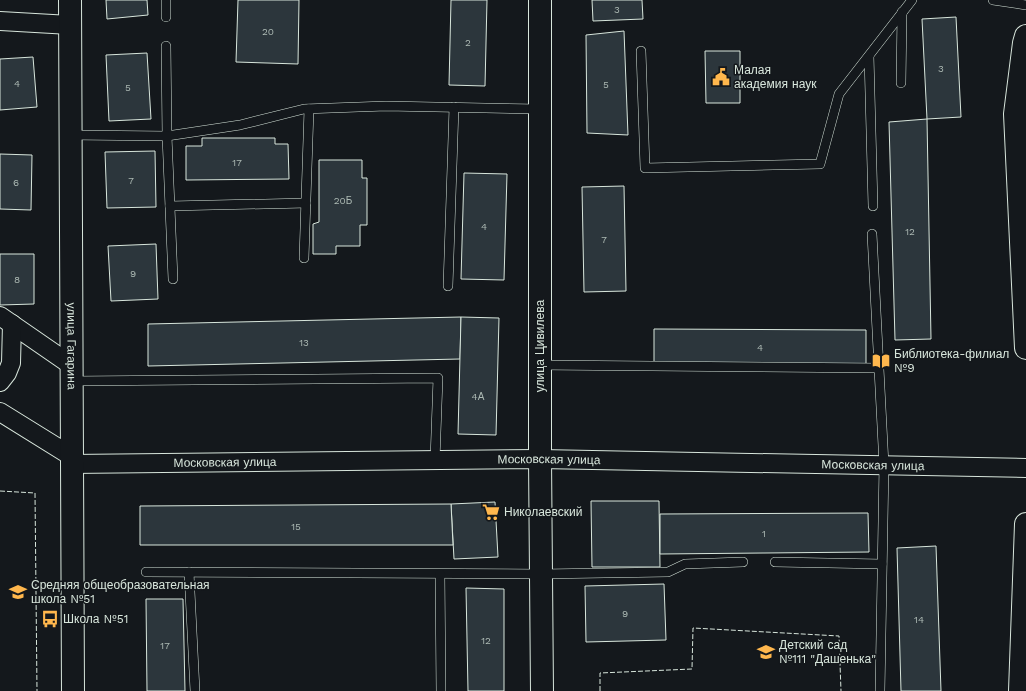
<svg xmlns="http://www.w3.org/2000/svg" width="1026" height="691" font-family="'Work Sans',sans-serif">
  <rect width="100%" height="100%" fill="#14181c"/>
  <g fill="#2c363c" stroke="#d8e6dc">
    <path d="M106,0H147L148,15L107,19Z"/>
    <path d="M238,0H299L298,64L236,62Z"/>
    <path d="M451,0H487L485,86L449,85Z"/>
    <path d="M592,0H642L643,19L593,21Z"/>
    <path d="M956,17L961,117L927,119L922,19Z"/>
    <path d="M624,31L628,135L587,133L586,35Z"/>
    <path d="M705,51H740V103H706Z"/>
    <path d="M147,53L151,119L109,121L106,55Z"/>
    <path d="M33,57L37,107L0,110V59Z"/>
    <path d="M927,119L931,339L895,340L889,122Z"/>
    <path d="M202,138H275V144H288L289,179L186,180V146H202Z"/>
    <path d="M155,151L156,207L107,208L105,152Z"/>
    <path d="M0,154L32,155L31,210L0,209Z"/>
    <path d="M319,160H362V178H367V225H360V246H336V254H313V224L319,222Z"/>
    <path d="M464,173L507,174L504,280L461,279Z"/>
    <path d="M624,186L626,291L584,292L582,187Z"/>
    <path d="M156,244L158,299L111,301L108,246Z"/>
    <path d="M0,254H34V304L0,305Z"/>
    <path d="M461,317L460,359L148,366V324Z"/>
    <path d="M461,317L499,318L496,435L458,434Z"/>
    <path d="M654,329L866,330V365L654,364Z"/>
    <path d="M591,501H659L660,567H592Z"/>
    <path d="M495,502L498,557L454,559L451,504Z"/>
    <path d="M451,504L453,545H140V506Z"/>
    <path d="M868,513L869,552L660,554V514Z"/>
    <path d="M936,546L941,691H901L897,548Z"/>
    <path d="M664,584L666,640L586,642L585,586Z"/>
    <path d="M466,588L504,589V691H468Z"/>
    <path d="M146,599H183L185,691H147Z"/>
  </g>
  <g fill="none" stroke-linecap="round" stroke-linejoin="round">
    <g stroke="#d8e6dc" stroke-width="10">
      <g id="lane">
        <path d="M166,0V17"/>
        <path d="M993,0L1026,5"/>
        <path d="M166,46L167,136L173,279"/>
        <path d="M641,51L645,168L820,164L839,94L912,0"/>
        <path d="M869,56L873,206"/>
        <path d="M901,83L902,12"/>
        <path d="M71,135L167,136L240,125L304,109L386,106L539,109"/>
        <path d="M170,206L306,203"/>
        <path d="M872,234L884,465L880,691"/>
        <path d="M304,258L309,109"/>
        <path d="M448,286L454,107"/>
        <path d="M540,365L879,368"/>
        <path d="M72,381L438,378L435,460"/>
        <path d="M775,562L882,564"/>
        <path d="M146,572L541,574L668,572L685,564L743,562"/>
        <path d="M189,572L195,691"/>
        <path d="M440,574L441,691"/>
      </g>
    </g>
    <g stroke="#d8e6dc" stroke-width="20">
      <g id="street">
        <path d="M0,21L70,25"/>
        <path d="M0,316L71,365"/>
        <path d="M0,382L7,373L11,363L12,324"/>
        <path d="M0,412L71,456"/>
        <path id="s1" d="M71,464L540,459L1026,468"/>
      </g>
    </g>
    <g stroke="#d8e6dc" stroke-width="24">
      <g id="secondary">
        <path id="s2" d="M70,0L73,691"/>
        <path d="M540,0V459L542,691"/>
        <path d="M1026,36L1024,43L1015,114L1026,348"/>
        <path d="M1020,691L1026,524"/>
      </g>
    </g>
    <use href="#lane" stroke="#14181c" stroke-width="9"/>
    <use href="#street" stroke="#14181c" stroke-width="18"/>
    <use href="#secondary" stroke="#14181c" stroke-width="22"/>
    <g stroke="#d8e6dc" stroke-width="1" stroke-dasharray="5 2" stroke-linecap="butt">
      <path d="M0,491L35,493L37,691"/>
      <path d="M600,691V673L692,669L693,628L839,636L841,691"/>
    </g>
  </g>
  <defs>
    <g id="civic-bare" transform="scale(1.38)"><path d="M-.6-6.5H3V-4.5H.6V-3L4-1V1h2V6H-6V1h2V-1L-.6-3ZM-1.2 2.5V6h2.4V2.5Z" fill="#ffb74d" stroke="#14181c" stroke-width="2.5" paint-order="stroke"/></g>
    <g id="library-bare" transform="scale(1.38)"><path d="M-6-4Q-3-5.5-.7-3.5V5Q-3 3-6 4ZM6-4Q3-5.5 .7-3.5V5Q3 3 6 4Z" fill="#ffb74d" stroke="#14181c" stroke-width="2.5" paint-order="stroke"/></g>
    <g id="supermarket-bare" transform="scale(1.38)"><path d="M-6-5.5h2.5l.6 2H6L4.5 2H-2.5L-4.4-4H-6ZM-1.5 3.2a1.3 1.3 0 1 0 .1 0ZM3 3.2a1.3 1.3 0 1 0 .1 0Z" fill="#ffb74d" stroke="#14181c" stroke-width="2.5" paint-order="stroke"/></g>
    <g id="school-bare" transform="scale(1.38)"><path d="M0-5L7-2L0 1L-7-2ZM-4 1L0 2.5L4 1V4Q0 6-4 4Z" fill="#ffb74d" stroke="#14181c" stroke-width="2.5" paint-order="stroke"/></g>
    <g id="bus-bare" transform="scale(1.38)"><path d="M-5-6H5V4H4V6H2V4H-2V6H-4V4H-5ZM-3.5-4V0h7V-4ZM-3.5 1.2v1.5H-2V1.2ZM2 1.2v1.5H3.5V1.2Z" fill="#ffb74d" stroke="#14181c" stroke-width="2.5" paint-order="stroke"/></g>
  </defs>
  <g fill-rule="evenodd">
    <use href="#civic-bare" x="721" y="77"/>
    <use href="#library-bare" x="881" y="361"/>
    <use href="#supermarket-bare" x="491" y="512"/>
    <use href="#school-bare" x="18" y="592"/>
    <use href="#bus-bare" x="50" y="619"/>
    <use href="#school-bare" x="766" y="652"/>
  </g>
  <g text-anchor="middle" stroke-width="3" stroke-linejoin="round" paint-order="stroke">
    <g font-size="10" fill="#adbab4">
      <text x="617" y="13">3</text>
      <text x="268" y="35">20</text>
      <text x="468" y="46">2</text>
      <text x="941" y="72">3</text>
      <text x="17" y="87">4</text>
      <text x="606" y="88">5</text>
      <text x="128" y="91">5</text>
      <text x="237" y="166">17</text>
      <text x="131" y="184">7</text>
      <text x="16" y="186">6</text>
      <text x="343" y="204">20Б</text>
      <text x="484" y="230">4</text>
      <text x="910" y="235">12</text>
      <text x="604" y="243">7</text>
      <text x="133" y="277">9</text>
      <text x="17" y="283">8</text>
      <text x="304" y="346">13</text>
      <text x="760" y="351">4</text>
      <text x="478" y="400">4А</text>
      <text x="296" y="530">15</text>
      <text x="764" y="537">1</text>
      <text x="625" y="617">9</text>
      <text x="919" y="623">14</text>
      <text x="486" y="644">12</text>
      <text x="165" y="649">17</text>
    </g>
    <g font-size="12" fill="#d8e6dc" stroke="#14181c" text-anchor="start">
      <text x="734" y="74">Малая<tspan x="734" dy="14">академия наук</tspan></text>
      <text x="894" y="358">Библиотека-филиал<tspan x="894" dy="14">№9</tspan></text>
      <text x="504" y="516">Николаевский</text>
      <text x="31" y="589">Средняя общеобразовательная<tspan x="31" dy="14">школа №51</tspan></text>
      <text x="63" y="623">Школа №51</text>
      <text x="779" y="649">Детский сад<tspan x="779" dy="14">№111 "Дашенька"</tspan></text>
    </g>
    <g font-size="12" fill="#d8e6dc" stroke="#14181c">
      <text dy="4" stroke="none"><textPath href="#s2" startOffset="346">улица Гагарина</textPath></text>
      <text transform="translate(540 346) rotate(-90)" y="4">улица Цивилева</text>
      <text dy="4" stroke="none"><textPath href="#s1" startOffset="478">Московская улица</textPath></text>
      <text dy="4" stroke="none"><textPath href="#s1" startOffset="154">Московская улица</textPath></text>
      <text dy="4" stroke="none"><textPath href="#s1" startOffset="802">Московская улица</textPath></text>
    </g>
  </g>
</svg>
